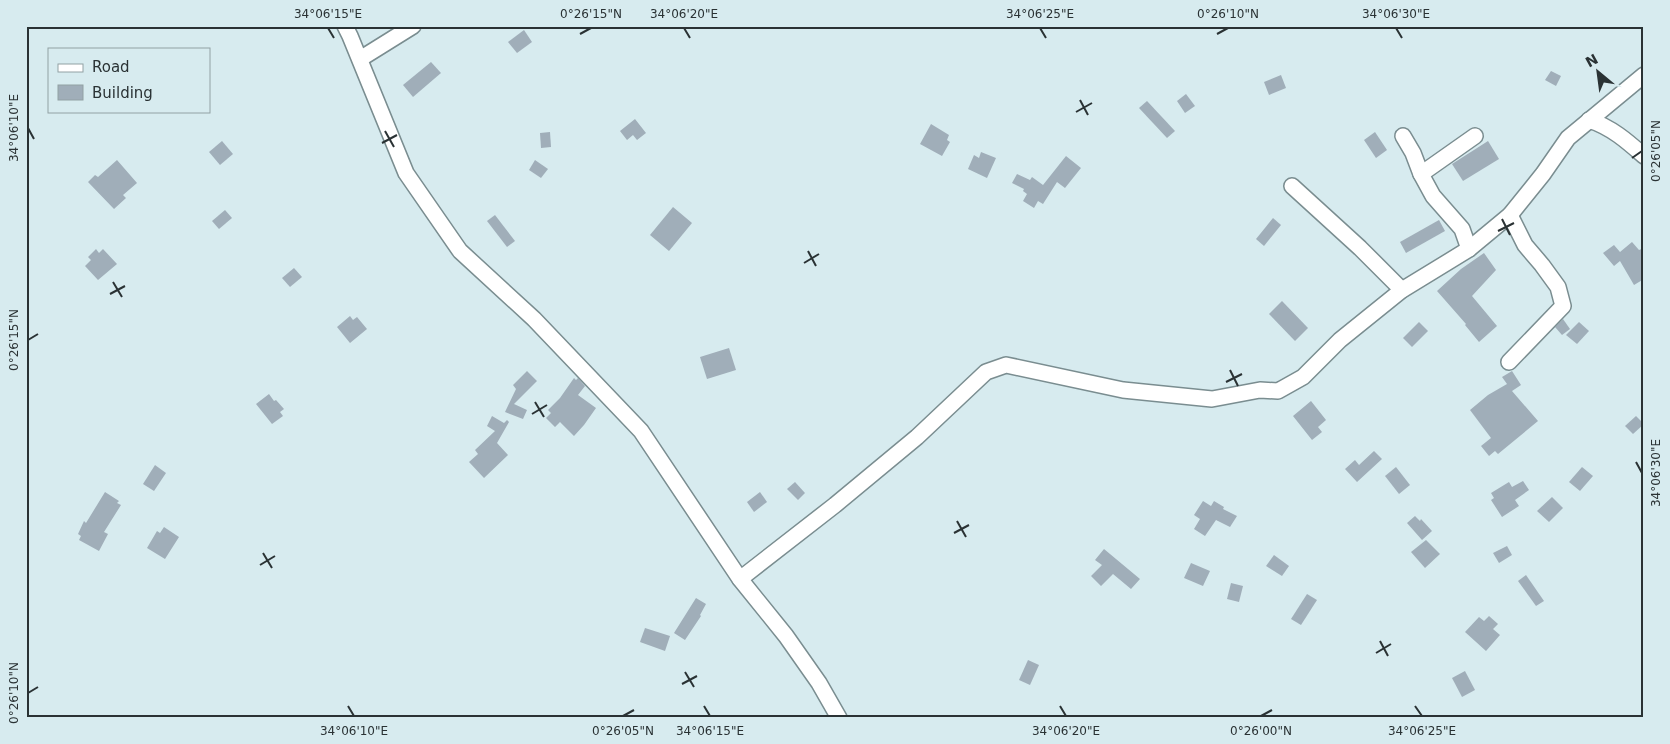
<svg xmlns="http://www.w3.org/2000/svg" width="1670" height="744" font-family="'DejaVu Sans',sans-serif">
  <rect width="100%" height="100%" fill="#d7ebef"/>
  <g fill="#a0aeb9">
    <path d="M524,30L532,42L517,53L508,42Z"/>
    <path d="M431,62L441,73L413,97L403,85Z"/>
    <path d="M1551,71L1561,76L1556,86L1545,80Z"/>
    <path d="M1281,75L1286,88L1269,95L1264,82Z"/>
    <path d="M1186,94L1195,106L1185,113L1177,101Z"/>
    <path d="M1147,101L1175,131L1167,138L1139,108Z"/>
    <path d="M635,119L646,133L637,140L633,135L627,140L620,131Z"/>
    <path d="M931,124L949,135L947,140L950,142L942,156L920,144Z"/>
    <path d="M550,132L551,147L541,148L540,133Z"/>
    <path d="M1375,132L1387,150L1376,158L1364,140Z"/>
    <path d="M222,141L233,154L220,165L209,152Z"/>
    <path d="M1488,141L1499,159L1463,181L1452,164Z"/>
    <path d="M981,152L996,158L987,178L968,169L974,155L979,158Z"/>
    <path d="M1066,156L1081,168L1065,188L1057,182L1043,204L1038,201L1034,208L1023,201L1027,194L1023,191L1024,189L1012,183L1017,174L1030,180L1032,177L1043,185Z"/>
    <path d="M117,160L137,183L123,195L126,198L114,209L88,182L95,175L98,177Z"/>
    <path d="M535,160L548,169L541,178L529,170Z"/>
    <path d="M673,207L692,223L669,251L650,235Z"/>
    <path d="M225,210L232,218L219,229L212,221Z"/>
    <path d="M495,215L515,241L507,247L487,221Z"/>
    <path d="M1273,218L1281,225L1264,246L1256,239Z"/>
    <path d="M1439,220L1445,231L1406,253L1400,242Z"/>
    <path d="M1632,242L1639,250L1644,248V279L1634,285L1620,261L1614,266L1603,253L1614,245L1620,252Z"/>
    <path d="M96,249L99,253L103,249L117,264L98,280L85,266L91,260L88,257Z"/>
    <path d="M1484,253L1496,270L1472,296L1497,326L1479,342L1465,325L1466,324L1437,291L1461,269Z"/>
    <path d="M294,268L302,277L290,287L282,278Z"/>
    <path d="M1282,301L1308,328L1295,341L1269,314Z"/>
    <path d="M350,316L353,320L357,317L367,329L350,343L337,327Z"/>
    <path d="M1563,319L1570,329L1562,335L1555,327Z"/>
    <path d="M1419,322L1428,331L1412,347L1403,338Z"/>
    <path d="M1579,322L1589,331L1577,344L1566,335Z"/>
    <path d="M729,348L736,370L707,379L700,357Z"/>
    <path d="M527,371L537,381L514,404L527,410L523,419L505,412L516,389L513,385Z"/>
    <path d="M1512,371L1521,385L1512,391L1538,421L1498,454L1495,451L1489,456L1481,446L1491,438L1470,410L1488,395L1507,384L1502,377Z"/>
    <path d="M574,378L576,380L578,378L585,386L578,395L596,408L584,425L574,436L560,422L555,427L546,418L551,413L548,410L560,398Z"/>
    <path d="M269,394L274,401L276,400L284,409L280,412L283,416L272,424L256,404Z"/>
    <path d="M1311,401L1326,420L1318,427L1322,432L1312,440L1293,416Z"/>
    <path d="M492,416L504,423L507,420L509,422L497,443L508,455L484,478L469,462L478,454L475,450L495,431L487,426Z"/>
    <path d="M1636,416L1644,424L1633,434L1625,426Z"/>
    <path d="M1374,451L1382,459L1357,482L1345,469L1355,460L1359,465Z"/>
    <path d="M155,465L166,473L154,491L143,484Z"/>
    <path d="M1396,467L1410,485L1399,494L1385,476Z"/>
    <path d="M1582,467L1593,476L1580,491L1569,482Z"/>
    <path d="M1523,481L1529,490L1515,500L1519,506L1502,517L1491,500L1494,498L1491,493L1509,482L1512,487Z"/>
    <path d="M795,482L805,493L798,500L787,489Z"/>
    <path d="M105,492L119,501L117,503L121,505L104,532L108,534L99,551L79,540L81,536L78,534L84,521L86,523Z"/>
    <path d="M760,492L767,502L754,512L747,502Z"/>
    <path d="M1552,497L1563,508L1549,522L1537,511Z"/>
    <path d="M1203,501L1211,506L1214,501L1224,507L1223,509L1237,516L1230,527L1216,520L1205,536L1194,529L1200,519L1194,515Z"/>
    <path d="M1415,516L1420,521L1421,519L1432,531L1422,540L1407,523Z"/>
    <path d="M164,527L179,537L165,559L147,548L157,531L160,533Z"/>
    <path d="M1426,540L1440,554L1425,568L1411,552Z"/>
    <path d="M1507,546L1512,555L1499,563L1493,553Z"/>
    <path d="M1104,549L1140,579L1131,589L1113,574L1101,586L1091,576L1102,565L1095,560Z"/>
    <path d="M1274,555L1289,566L1282,576L1266,566Z"/>
    <path d="M1191,563L1210,571L1203,586L1184,578Z"/>
    <path d="M1526,575L1544,601L1536,606L1518,581Z"/>
    <path d="M1231,583L1243,586L1239,602L1227,599Z"/>
    <path d="M1307,594L1317,600L1301,625L1291,619Z"/>
    <path d="M696,598L706,604L700,615L701,616L685,640L674,633Z"/>
    <path d="M1489,616L1498,624L1493,629L1500,635L1486,651L1465,632L1479,617L1484,621Z"/>
    <path d="M645,628L670,636L665,651L640,642Z"/>
    <path d="M1028,660L1039,665L1030,685L1019,680Z"/>
    <path d="M1465,671L1475,690L1462,697L1452,678Z"/>
  </g>
  <g fill="none" stroke-linecap="round" stroke-linejoin="round">
    <g stroke="#7a8d90" stroke-width="18">
      <g id="minor">
        <path d="M345,26L350,36L406,173L460,251L534,319L641,431L740,579L786,636L819,683L839,718"/>
        <path d="M360,59L413,26"/>
        <path d="M1589,120C1611,127 1627,141 1644,156"/>
        <path d="M1403,136L1413,153L1421,174"/>
        <path d="M1292,186L1360,248L1402,290"/>
        <path d="M1469,249L1462,229L1433,196L1421,174L1475,136"/>
        <path d="M1509,362L1563,306L1558,287L1542,265L1525,245L1510,215"/>
        <path d="M740,579L835,505L917,437L986,372L1006,365L1123,390L1212,399L1260,390L1278,391L1303,377L1340,340L1402,290L1469,249L1510,215L1543,174L1568,138L1644,75"/>
      </g>
    </g>
    <use href="#minor" stroke="#fff" stroke-width="15"/>
  </g>
  <path fill="none" stroke="#2a3234" stroke-width="2" d="M328,28L334,38M684,28L690,38M1040,28L1046,38M1396,28L1402,38M580,34L591,28M1217,34L1228,28M1080,100L1088,115M1076,112L1092,103M28,128L34,139M385,131L394,147M382,143L397,135M1632,158L1642,151M1502,219L1510,235M1498,231L1514,223M808,251L816,266M804,263L819,254M113,282L122,297M110,294L125,286M28,340L38,334M1230,370L1238,386M1226,382L1242,374M535,402L544,417M532,414L547,405M1636,462L1642,473M957,521L966,537M954,533L969,525M263,553L272,568M260,565L275,556M1380,641L1388,656M1376,653L1391,644M685,672L694,687M682,684L697,676M28,693L38,687M348,706L354,716M704,706L710,716M1060,706L1066,716M1415,706L1422,716M623,716L634,710M1261,716L1272,710"/>
  <rect width="1670" height="744" fill="none" stroke="#d7ebef" stroke-width="55"/>
  <rect x="48" y="48" width="162" height="65" fill="#d7ebef" stroke="#92a1a4"/>
  <rect x="58" y="64" width="25" height="8" fill="#ffffff" stroke="#92a1a4"/>
  <text x="92" y="72" font-size="15" fill="#2a3234">Road</text>
  <rect x="58" y="85" width="25" height="15" fill="#a0aeb9" stroke="#92a1a4"/>
  <text x="92" y="98" font-size="15" fill="#2a3234">Building</text>
  <g transform="translate(1598 72) rotate(331)" stroke="#d7ebef" stroke-width="4" paint-order="stroke">
  <path d="M0-4L9 19L0 12L-9 19Z" fill="#2a3234"/>
  <text y="-8" font-size="14" font-weight="bold" text-anchor="middle" fill="#2a3234">N</text>
  </g>
  <rect x="28" y="28" width="1614" height="688" fill="none" stroke="#2a3234" stroke-width="2"/>
  <g font-size="12" text-anchor="middle" fill="#2a3234">
    <text x="328" y="18">34°06'15"E</text>
    <text x="591" y="18">0°26'15"N</text>
    <text x="684" y="18">34°06'20"E</text>
    <text x="1040" y="18">34°06'25"E</text>
    <text x="1228" y="18">0°26'10"N</text>
    <text x="1396" y="18">34°06'30"E</text>
    <text transform="translate(14 128) rotate(-90)" y="4">34°06'10"E</text>
    <text transform="translate(1656 151) rotate(-90)" y="4">0°26'05"N</text>
    <text transform="translate(14 340) rotate(-90)" y="4">0°26'15"N</text>
    <text transform="translate(1656 473) rotate(-90)" y="4">34°06'30"E</text>
    <text transform="translate(14 693) rotate(-90)" y="4">0°26'10"N</text>
    <text x="354" y="735">34°06'10"E</text>
    <text x="623" y="735">0°26'05"N</text>
    <text x="710" y="735">34°06'15"E</text>
    <text x="1066" y="735">34°06'20"E</text>
    <text x="1261" y="735">0°26'00"N</text>
    <text x="1422" y="735">34°06'25"E</text>
  </g>
</svg>
